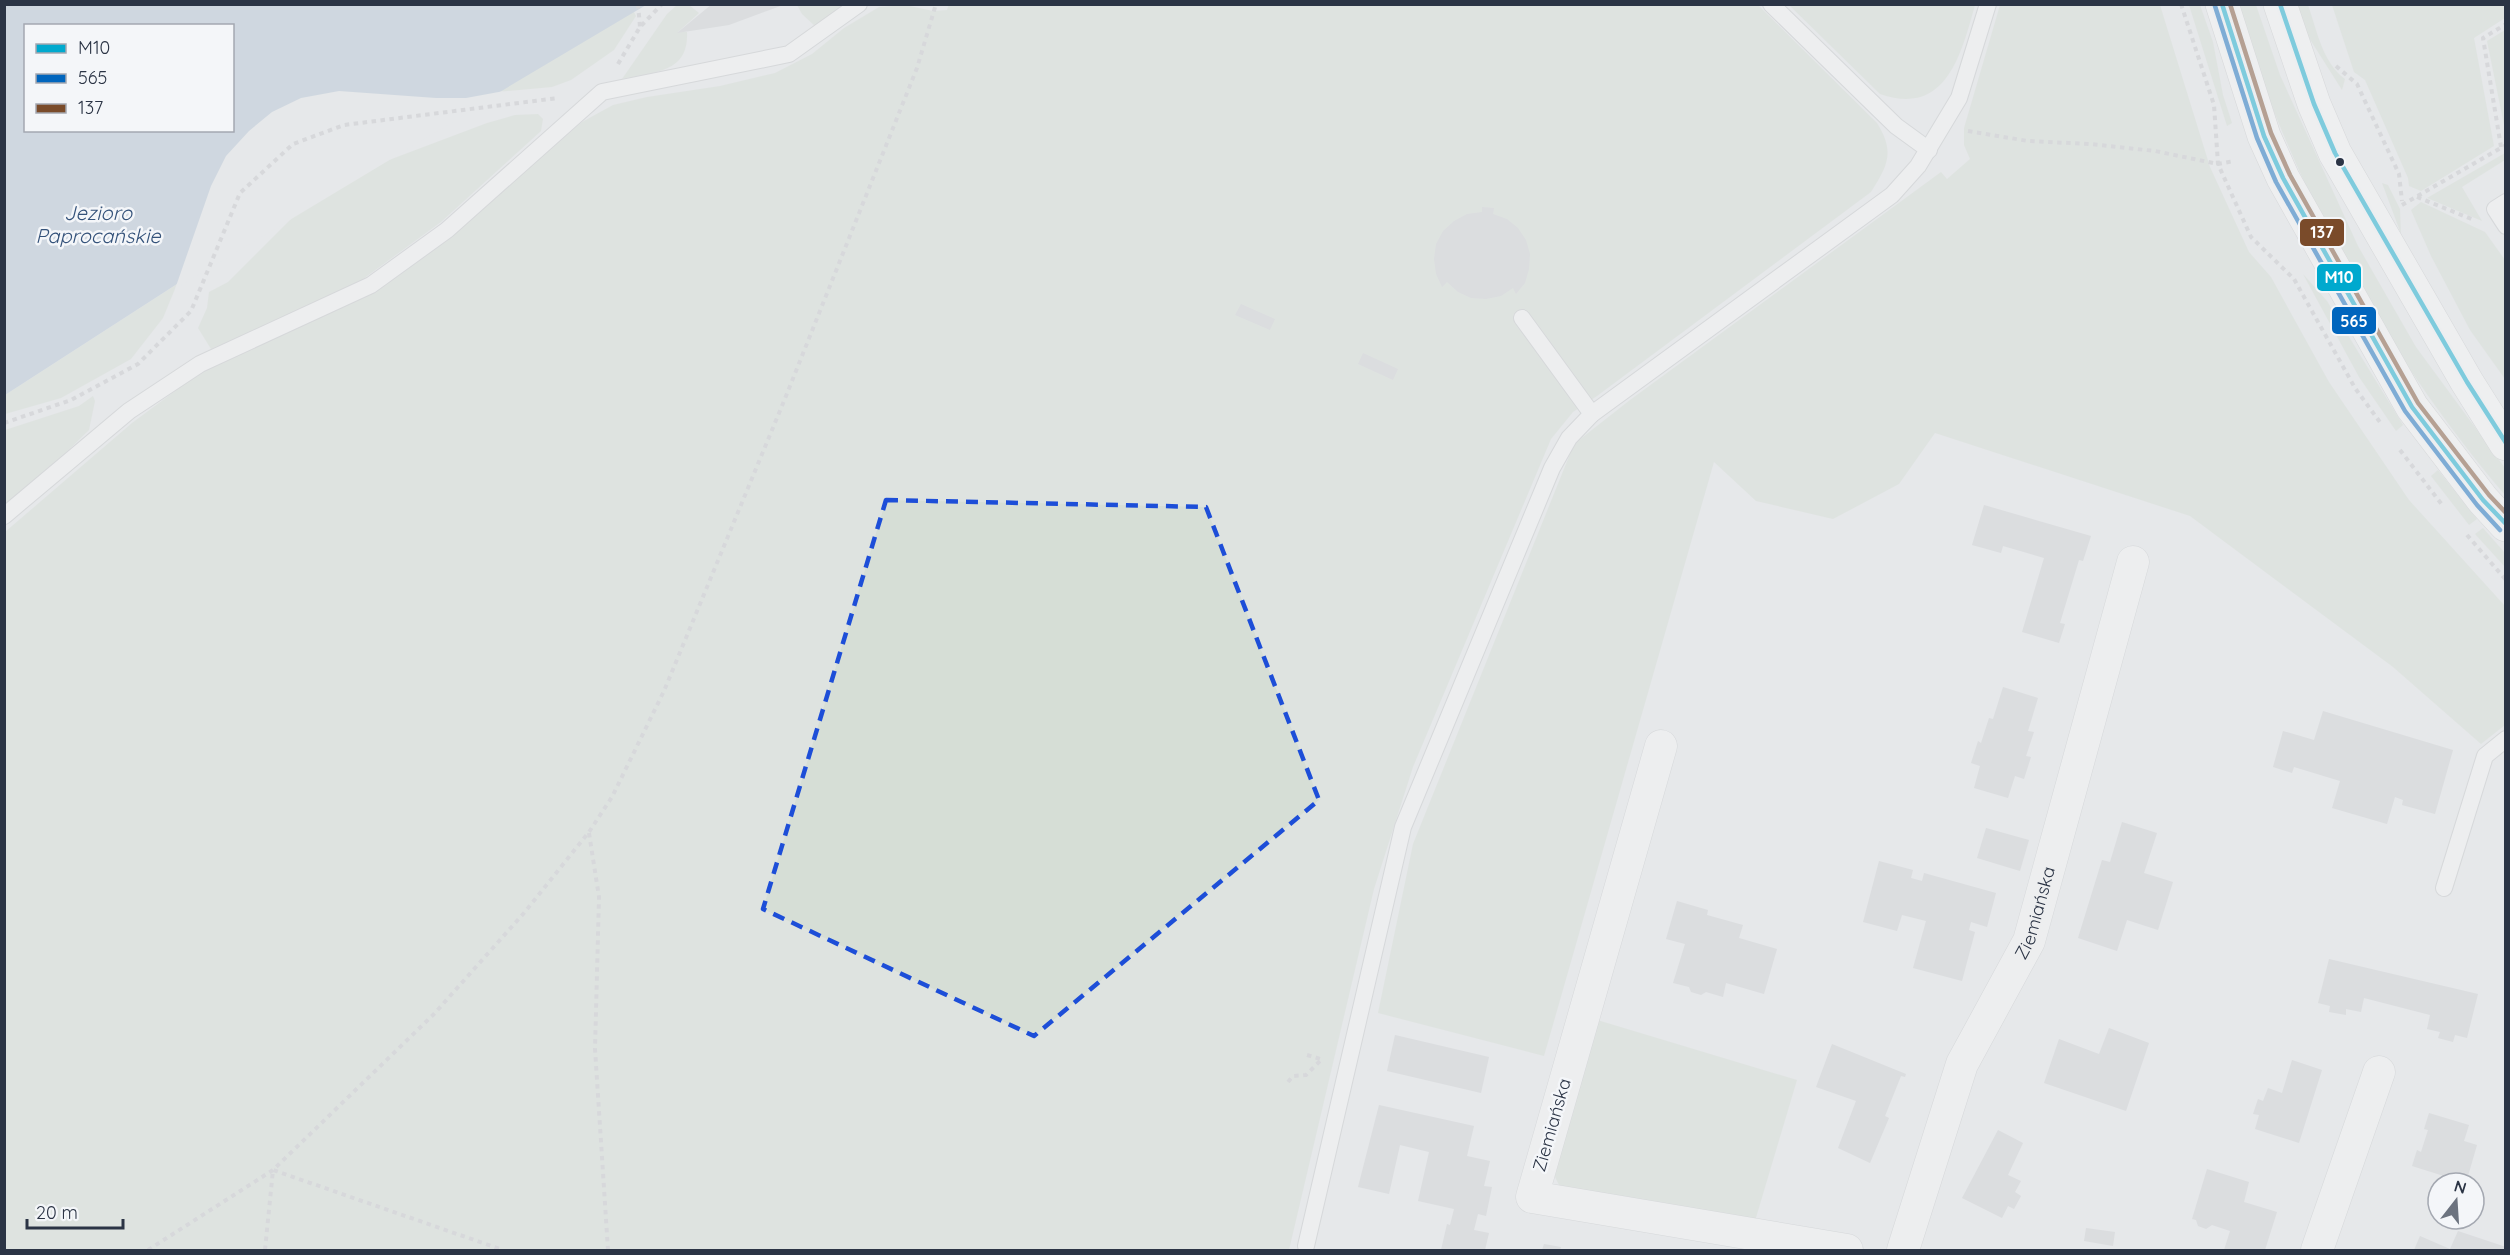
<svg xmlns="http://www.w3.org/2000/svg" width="2510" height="1255" font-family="Quicksand,sans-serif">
  <rect width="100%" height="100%" fill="#e6e8ea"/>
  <g fill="#d6ded6">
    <path d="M949,4H1757L1877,123C1895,152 1888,165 1871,192L1597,396L1573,412L1551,439L1413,767L1374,889L1289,1250H5V532L132,423L206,368L376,291L420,260L582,122L613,105L647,97L720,86L775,73L812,54L844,28L879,7L905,5L933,11L947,10Z"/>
    <path d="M677,5H689L699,13L678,32H687C689,73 654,72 622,79L667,14Z"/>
    <path d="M797,5H844L816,27L802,14Z"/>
    <path d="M1789,5H1975C1961,55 1946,117 1880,94Z"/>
    <path d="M2000,5H2160L2210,167L2249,252L2271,277L2329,382L2409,500L2505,606V725L2481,744L2393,667L2190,516L1935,433L1899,484L1833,519L1756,501L1714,462L1544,1056L1378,1013L1413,844L1574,444L1630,400L1941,172L1947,179L1970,159L1964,145V128Z"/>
    <path d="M2189,5H2200L2213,42L2223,95L2232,123L2227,126Z"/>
    <path d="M2237,5H2256L2280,75L2358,246L2416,347L2505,468V495C2385,354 2290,183 2237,5Z"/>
    <path d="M2294,5H2308C2317,30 2322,62 2345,79L2342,90L2299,22Z"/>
    <path d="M2332,5H2505V18L2474,38L2494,146L2421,191L2409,186L2408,178L2365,80L2354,72Z"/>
    <path d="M633,10L636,16L614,50L571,80L552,87L497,92Z"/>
    <path d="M2505,30V130L2487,41Z"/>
    <path d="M538,114L543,119L541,131L441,222L359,282L326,301L211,349L198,328L207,308L209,292L228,282L293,217L389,160L487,123L515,115Z"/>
    <path d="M2505,153V160L2462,187L2482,221L2427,198Z"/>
    <path d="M2382,183L2388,185L2400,209L2401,234Z"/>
    <path d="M2421,202L2485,232L2505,260V379L2470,330L2431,256L2411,210Z"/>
    <path d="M2303,274L2327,301L2403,425L2396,431L2359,377Z"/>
    <path d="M177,284L163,318L131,359L61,398L5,414V395Z"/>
    <path d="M93,396L95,401L89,430L41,477L5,507V430L79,406Z"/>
    <path d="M2438,470L2477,519L2469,525L2431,476Z"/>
    <path d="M2483,528L2505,553V567L2475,534Z"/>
    <path d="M1594,1019L1797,1080L1755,1221L1564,1195L1550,1167Z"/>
  </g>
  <path fill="#b4c4d5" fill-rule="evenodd" d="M5,5H646L177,284L5,395ZM26,26H232V130H26Z"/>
  <path fill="#e6e8ea" d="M339,91L436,98H466L504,91L175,289L211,186L226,156L249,131L272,112L301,98Z"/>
  <g fill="#ced0d3">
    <path d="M712,4H786L729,25L677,33Z"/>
    <path d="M1482,207L1494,208L1493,214L1507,219L1518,228L1526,240L1530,254L1529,269L1525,283L1516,294L1513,288L1501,296L1486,299L1471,298L1458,292L1447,282L1442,287L1436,274L1434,259L1436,244L1443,231L1454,221L1467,214L1482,212Z"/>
    <path d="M1241,304L1275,319L1270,330L1235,315Z"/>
    <path d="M1363,353L1398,369L1393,380L1358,364Z"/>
    <path d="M1984,505L2091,536L2083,561L2079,560L2060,623L2065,624L2059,643L2022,632L2044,558L2003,546L2001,553L1972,545Z"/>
    <path d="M2003,687L2038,698L2028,731L2034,732L2026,756L2031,757L2024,779L2015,776L2008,798L1974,788L1980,766L1971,763L1978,741L1981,743L1989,718L1993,719Z"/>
    <path d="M2323,711L2453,750L2435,814L2402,805L2403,800L2395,797L2387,824L2332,808L2340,781L2294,767L2292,773L2273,767L2283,731L2314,740Z"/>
    <path d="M2122,822L2157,833L2144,873L2173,882L2158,930L2127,920L2117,951L2078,938L2102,860L2110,862Z"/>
    <path d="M1986,828L2029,840L2020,871L1977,858Z"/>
    <path d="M1879,861L1913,870L1911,878L1922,881L1924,873L1996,893L1987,927L1971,922L1969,930L1975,932L1962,981L1913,968L1926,921L1902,915L1897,931L1863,922Z"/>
    <path d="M1677,901L1708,910L1707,915L1743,925L1739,938L1777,949L1764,994L1726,983L1723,997L1706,992L1701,995L1691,992L1689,987L1673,983L1685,944L1666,939Z"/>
    <path d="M2329,959L2478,994L2467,1038L2455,1035L2453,1042L2438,1038L2440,1032L2427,1029L2430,1015L2364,998L2361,1012L2346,1009V1015L2329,1012L2330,1006L2318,1003Z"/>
    <path d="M2109,1028L2149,1043L2126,1111L2044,1083L2059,1039L2099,1054Z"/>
    <path d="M1395,1035L1489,1057L1481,1093L1387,1071Z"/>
    <path d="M1832,1044L1906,1074L1905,1077L1901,1076L1885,1116L1889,1118L1870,1163L1838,1148L1856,1101L1816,1087Z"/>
    <path d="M2292,1060L2322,1070L2299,1143L2255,1129L2259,1115L2253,1114L2258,1099L2263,1101L2268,1088L2282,1093Z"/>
    <path d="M1379,1105L1474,1126L1467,1156L1490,1161L1484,1186L1492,1187L1486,1216L1478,1214L1474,1230L1489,1233L1485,1250H1441L1447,1224L1450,1225L1454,1209L1418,1201L1429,1152L1400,1145L1389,1194L1358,1187Z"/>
    <path d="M2429,1113L2469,1125L2464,1141L2477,1145L2466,1183L2412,1166L2417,1150L2421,1152L2428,1130L2424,1129Z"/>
    <path d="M1998,1130L2023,1143L2008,1175L2021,1181L2015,1192L2021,1196L2014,1209L2008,1206L2002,1218L1962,1198Z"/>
    <path d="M2207,1169L2249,1182L2244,1202L2277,1212L2265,1250H2224L2230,1231L2212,1225L2206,1229L2198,1226L2196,1220L2192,1219Z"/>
    <path d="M2086,1228L2115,1232L2113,1246L2084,1241Z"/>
    <path d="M2458,1231L2506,1247V1250H2414L2420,1236L2450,1249Z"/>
    <path d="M1544,1244L1561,1247L1560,1250H1542Z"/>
  </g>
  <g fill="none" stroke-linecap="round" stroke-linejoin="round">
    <g stroke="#c4c6c8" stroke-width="18">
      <g id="lane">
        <path d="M1771,4L1896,126L1929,150"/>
        <path d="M2506,202L2495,209L2506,226"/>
        <path d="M1522,318L1592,414"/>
        <path d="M4,516L129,411L200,364L371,285L447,230L602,92L789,54L859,4"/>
        <path d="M2444,888L2485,756L2506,739"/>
        <path d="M1306,1246L1403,827L1552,468L1569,438L1592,414L1892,195L1918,166L1959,98L1988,4"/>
      </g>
    </g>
    <g stroke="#c4c6c8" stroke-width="33">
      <g id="street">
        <path d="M1661,746L1532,1197L1847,1250"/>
        <path id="s1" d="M1903,1250L1962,1064L2029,941L2133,562"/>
        <path d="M2317,1250L2379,1072"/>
      </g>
    </g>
    <g stroke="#c4c6c8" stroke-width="34">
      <g id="secondary">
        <path d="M2222,4L2264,136L2283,178L2412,407L2483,500L2506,525"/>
        <path d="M2280,4L2314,104L2335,153L2467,382L2506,444"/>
      </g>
    </g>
    <g stroke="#c5c6ca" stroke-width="4" stroke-dasharray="4.5 4.5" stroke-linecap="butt">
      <path d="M638,4L640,27"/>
      <path d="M2181,4L2214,105L2218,164L2251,237L2294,279L2355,388L2382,425"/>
      <path d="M618,64L640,27L662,4"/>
      <path d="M2336,66L2357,84L2399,174L2402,201"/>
      <path d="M1968,131L2028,141L2090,144L2155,151L2218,164L2234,161"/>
      <path d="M2501,147L2483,38L2506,24"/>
      <path d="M2417,197L2474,220"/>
      <path d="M2402,205L2506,145"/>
      <path d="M4,423L71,400L138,364L191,311L240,193L293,144L344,125L558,98"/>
      <path d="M2400,450L2443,506"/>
      <path d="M2467,535L2506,580"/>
      <path d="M589,833L599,897L595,1049L608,1250"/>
      <path d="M1307,1055L1324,1060"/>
      <path d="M1288,1082L1293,1076L1306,1075L1322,1059"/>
      <path d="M148,1250L273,1170L434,1014L524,913L589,832L612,797L664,691L784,401L917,68L936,4"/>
      <path d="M265,1250L273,1170L503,1250"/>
    </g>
    <use href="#lane" stroke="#f5f6f7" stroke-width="16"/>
    <use href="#street" stroke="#f5f6f7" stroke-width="32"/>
    <use href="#secondary" stroke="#f8f8f8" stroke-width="33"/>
    <g stroke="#f4f6f9" stroke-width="9">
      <g id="bus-1">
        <path d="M2222,4L2264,136L2283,178L2412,407L2483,500L2506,524"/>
        <path d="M2280,4L2314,104L2335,153L2467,382L2506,443"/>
      </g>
    </g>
    <g stroke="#f4f6f9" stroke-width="9">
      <path id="bus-2" d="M2215,6L2257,138L2276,182L2405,411L2477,505L2500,530"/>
    </g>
    <g stroke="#f4f6f9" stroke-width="9">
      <path id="bus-3" d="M2230,4L2271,133L2290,175L2418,403L2489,495L2506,513"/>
    </g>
    <use href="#bus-1" stroke="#00a9ce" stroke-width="4.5"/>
    <use href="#bus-2" stroke="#0065bd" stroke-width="4.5"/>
    <use href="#bus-3" stroke="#7a4b2a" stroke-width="4.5"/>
  </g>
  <path d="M0 0H2510V1255H0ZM886,500L1206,507L1319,800L1034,1036L763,909Z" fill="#e6e8ea" fill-opacity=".55" fill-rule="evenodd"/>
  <path fill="none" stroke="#1d4ed8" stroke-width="4.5" stroke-dasharray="12 8" stroke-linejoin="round" d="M886,500L1206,507L1319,800L1034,1036L763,909Z"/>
  <circle fill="#2b3445" stroke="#f4f6f9" stroke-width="2" cx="2340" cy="162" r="5"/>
  <g text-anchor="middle" stroke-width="5" stroke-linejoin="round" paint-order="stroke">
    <g font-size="18" fill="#2b3445" stroke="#f4f6f9">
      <text dy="6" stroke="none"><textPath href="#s1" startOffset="364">Ziemiańska</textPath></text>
      <text transform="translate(1552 1125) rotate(-74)" y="6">Ziemiańska</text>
    </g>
    <g font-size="20" font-style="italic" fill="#34527a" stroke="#f4f6f9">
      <text x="98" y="220">Jezioro<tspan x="98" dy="23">Paprocańskie</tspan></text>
    </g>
  </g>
  <g stroke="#f4f6f9" stroke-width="2">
    <rect x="2299" y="218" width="46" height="29" rx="6" fill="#7a4b2a"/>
    <rect x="2316" y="263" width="46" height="29" rx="6" fill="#00a9ce"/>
    <rect x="2331" y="306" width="46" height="29" rx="6" fill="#0065bd"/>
  </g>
  <g font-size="16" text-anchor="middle" font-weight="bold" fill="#fff">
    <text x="2322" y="238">137</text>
    <text x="2339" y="283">M10</text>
    <text x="2354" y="327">565</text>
  </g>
  <rect width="2510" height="1255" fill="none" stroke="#2b3445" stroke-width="12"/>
  <rect x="24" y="24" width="210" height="108" fill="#f4f6f9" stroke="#a4a8b1" stroke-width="1.5"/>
  <rect x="36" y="44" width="30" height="9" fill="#00a9ce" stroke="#a4a8b1" stroke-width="1.5"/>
  <text x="78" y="54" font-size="18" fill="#2b3445">M10</text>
  <rect x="36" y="74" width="30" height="9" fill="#0065bd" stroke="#a4a8b1" stroke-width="1.5"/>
  <text x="78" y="84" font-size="18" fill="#2b3445">565</text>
  <rect x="36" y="104" width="30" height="9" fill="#7a4b2a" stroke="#a4a8b1" stroke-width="1.5"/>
  <text x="78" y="114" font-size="18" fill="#2b3445">137</text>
  <g transform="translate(2456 1201) rotate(17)"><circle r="28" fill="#f4f6f9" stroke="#a4a8b1" stroke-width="1.5"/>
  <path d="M0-4.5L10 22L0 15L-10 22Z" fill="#6c737f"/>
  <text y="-9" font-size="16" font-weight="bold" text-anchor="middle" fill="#2b3445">N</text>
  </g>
  <path d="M27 1219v9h96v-9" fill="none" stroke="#2b3445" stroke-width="3"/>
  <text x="36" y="1219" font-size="18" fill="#2b3445" stroke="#f4f6f9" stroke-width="4.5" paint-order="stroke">20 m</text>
</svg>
